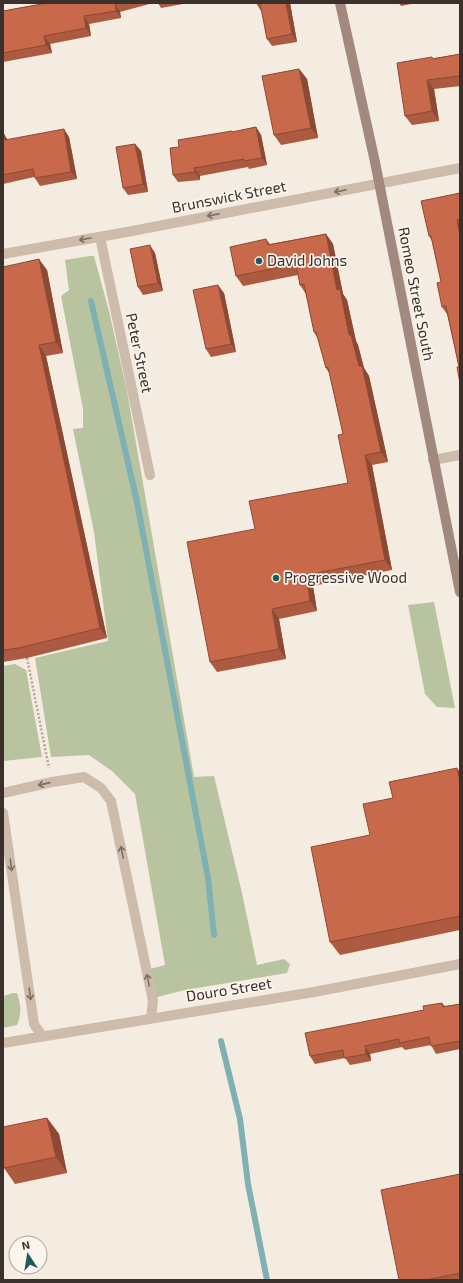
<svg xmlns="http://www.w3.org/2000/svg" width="463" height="1283" font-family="'Exo 2',sans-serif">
  <rect width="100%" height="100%" fill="#f4ebe1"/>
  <g fill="#b8c4a0">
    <path d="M90,256H94L109,311L127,391L194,777L214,776L242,893L257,965L284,959L290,964L287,973L185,990L157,997L152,991L150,969L165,965L135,794L112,771L89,755L51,757L35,658L108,641L94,532L73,429L83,428V409L61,296L69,290L65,260Z"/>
    <path d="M434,602L455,708L437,707L425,694L408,605Z"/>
    <path d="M15,664L26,670L42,757L3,761V666Z"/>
    <path d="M13,993H17C21,1006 22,1012 17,1025L3,1028V996Z"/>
  </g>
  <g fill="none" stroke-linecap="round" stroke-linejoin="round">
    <g stroke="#7fb0b2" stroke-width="6">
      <path d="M91,301L137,502L208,878L214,935"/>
      <path d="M221,1041L240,1119L248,1184L267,1280"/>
    </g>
    <path stroke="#b9a596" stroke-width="2.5" stroke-dasharray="2 2" stroke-linecap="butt" d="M27,658L49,768"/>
    <g stroke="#cdbbac" stroke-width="10">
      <path d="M3,793L52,782L84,777L101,788L111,801L153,1001L151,1018"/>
      <path d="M3,813L34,1024L42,1036"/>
    </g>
    <g stroke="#cdbbac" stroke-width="10">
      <path d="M100,237L150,475"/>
      <path d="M3,254L127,232L460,168"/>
      <path d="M433,460L460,455"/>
    </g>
    <path stroke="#cdbbac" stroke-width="10" d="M3,1043L314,992L460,964"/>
    <path stroke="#a18a7d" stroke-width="10" d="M340,3L375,162L460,592"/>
  </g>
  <g fill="#ac5a40">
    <path d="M47,3H153L120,12L121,18L89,24L91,36L50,44L52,53L3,62V11Z"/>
    <path d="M158,3H182L183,4L161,8Z"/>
    <path d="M256,3H291H290L297,42L272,46L267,39L262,11H261Z"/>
    <path d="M399,3H416L401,6Z"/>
    <path d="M460,54V86L434,89L439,121L412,125L405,116L434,58Z"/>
    <path d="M299,69L307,79L318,138L281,145L274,135Z"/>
    <path d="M256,127L261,135L267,165L249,169L248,167L200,176V180L178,182L173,175L179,147L233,132Z"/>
    <path d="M3,134L7,140L69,137L77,179L40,186L35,178L34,177L3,184Z"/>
    <path d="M135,144L141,151L148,192L128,195L123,188Z"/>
    <path d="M460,193V383L459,367L447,314L442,307L441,282L432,241L429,236Z"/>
    <path d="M326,234L333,244L343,294L347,300L356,341L358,345L364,368L369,376L388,462L372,465L392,570L313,586L317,611L279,619L286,659L217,672L210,662L255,529L348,483L343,434L329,373L326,368L318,339L314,332L306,294L300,285L298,275L243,286L236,276L266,239L270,244Z"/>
    <path d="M155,253L163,291L143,295L138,287Z"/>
    <path d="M3,267L47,270L63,353L46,356L107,638L27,658L3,662Z"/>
    <path d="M224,293L236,352L211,357L206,349Z"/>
    <path d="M460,772V930L340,955L330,942L370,835L393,798Z"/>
    <path d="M442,1003L445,1006L460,1004V1049L436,1054L431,1045L405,1050L402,1047L370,1054L371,1061L350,1065L345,1058L315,1064L310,1056L424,1010Z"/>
    <path d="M47,1118L59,1134L67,1173L15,1184L4,1168Z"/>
    <path d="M460,1174V1280H399Z"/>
  </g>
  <g fill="#8c4a34">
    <path d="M286,3H290L297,42L292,34Z"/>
    <path d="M115,4L120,12L121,18L116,11Z"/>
    <path d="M84,16L89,24L91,36L86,28Z"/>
    <path d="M44,36L50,44L52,53L46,45Z"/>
    <path d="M299,69L307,79L318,138L311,128Z"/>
    <path d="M427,80L434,89L439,121L432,111Z"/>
    <path d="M256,127L261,135L267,165L262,158Z"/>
    <path d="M64,129L69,137L77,179L71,172Z"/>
    <path d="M4,134L9,142L5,140Z"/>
    <path d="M135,144L141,151L148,192L143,184Z"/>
    <path d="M194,168L200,176V180L195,172Z"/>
    <path d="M457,220L460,225V235Z"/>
    <path d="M326,234L333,244L343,294L347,300L356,341L358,345L364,368L369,376L388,462L381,452L359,366L349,335L337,290Z"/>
    <path d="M150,245L155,253L163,291L158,283Z"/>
    <path d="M39,259L47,270L63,353L56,342Z"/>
    <path d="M218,285L224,293L236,352L231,344Z"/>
    <path d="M39,345L46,356L107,638L100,628Z"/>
    <path d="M365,455L372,465L392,570L385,560Z"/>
    <path d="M306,575L313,586L317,611L310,601Z"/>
    <path d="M272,609L279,619L286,659L279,649Z"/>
    <path d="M457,768L460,772V781Z"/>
    <path d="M365,1046L370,1054L371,1061L366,1054Z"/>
    <path d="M47,1118L59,1134L67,1173L56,1157Z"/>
  </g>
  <g fill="#c8694b" stroke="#8c4a34">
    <path d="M47,3H119L115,4L116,11L84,16L86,28L44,36L46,45L3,53V11Z"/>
    <path d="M260,3H286L292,34L267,39Z"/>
    <path d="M460,54V76L427,80L432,111L405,116L397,63L432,57L433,59Z"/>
    <path d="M299,69L311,128L274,135L262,76Z"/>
    <path d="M256,127L262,158L244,161V159L194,168L195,172L173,175L170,148L179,147L178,140L232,131V132Z"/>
    <path d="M64,129L71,172L35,178L33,169L3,175V134H4L5,140Z"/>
    <path d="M135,144L143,184L123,188L116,147Z"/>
    <path d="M460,193V219L457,220L460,235V383L457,367H459L446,306L442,307L437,283L441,282L431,236H429L421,201Z"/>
    <path d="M326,234L337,290L340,289L349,335H351L359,366H362L381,452L365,455L385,560L306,575L310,601L272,609L279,649L210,662L187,542L255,529L249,501L348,483L338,435L343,434L328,367L326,368L316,332H314L304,284L300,285L296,264L236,276L230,247L266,239L268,245Z"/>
    <path d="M150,245L158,283L138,287L130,249Z"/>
    <path d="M39,259L56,342L39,345L100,628L19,648L3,650V267Z"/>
    <path d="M218,285L231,344L206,349L193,290Z"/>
    <path d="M457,768L460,781V916L330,942L311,847L370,835L363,804L393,798L389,782Z"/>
    <path d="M442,1003L443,1007L460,1004V1041L431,1046L429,1037L399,1043V1039L365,1046L366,1054L344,1058L343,1050L310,1056L305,1033L424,1010L423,1006Z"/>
    <path d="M47,1118L56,1157L4,1168L3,1164V1127Z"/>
    <path d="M460,1174V1273L426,1280H399L381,1190Z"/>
  </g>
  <defs><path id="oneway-shaft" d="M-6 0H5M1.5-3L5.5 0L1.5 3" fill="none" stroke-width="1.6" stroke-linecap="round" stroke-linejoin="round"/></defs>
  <g stroke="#7d6f65">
    <use href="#oneway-shaft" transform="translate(340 191) rotate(169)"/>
    <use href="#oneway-shaft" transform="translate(213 215) rotate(169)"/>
    <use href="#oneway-shaft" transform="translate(85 239) rotate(170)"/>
    <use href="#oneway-shaft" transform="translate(44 784) rotate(167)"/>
    <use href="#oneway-shaft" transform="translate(122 852) rotate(-102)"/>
    <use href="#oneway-shaft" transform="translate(11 865) rotate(82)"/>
    <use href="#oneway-shaft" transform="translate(148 980) rotate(-102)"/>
    <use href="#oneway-shaft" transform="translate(30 994) rotate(82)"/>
  </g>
  <g fill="#1f5a5e" stroke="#fbf5ee" stroke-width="1.5">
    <circle cx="259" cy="261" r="4"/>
    <circle cx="276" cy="578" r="4"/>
  </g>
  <g text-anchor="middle" stroke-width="3.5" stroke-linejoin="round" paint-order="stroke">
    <g font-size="15" fill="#3b302b" stroke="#fbf5ee">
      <text transform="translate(229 197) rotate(-11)" y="5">Brunswick Street</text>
      <text transform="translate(416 294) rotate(79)" y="5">Romeo Street South</text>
      <text transform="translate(139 353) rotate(78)" y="5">Peter Street</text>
      <text transform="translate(229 990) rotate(-9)" y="5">Douro Street</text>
    </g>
    <g font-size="15" fill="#3b302b" stroke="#fbf5ee" text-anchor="start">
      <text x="267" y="266">David Johns</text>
      <text x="284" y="583">Progressive Wood</text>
    </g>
  </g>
  <rect width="463" height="1283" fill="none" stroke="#3b302b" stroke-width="8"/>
  <g transform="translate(28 1255) rotate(348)"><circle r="19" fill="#fbf5ee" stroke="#aea6a0"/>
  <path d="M0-3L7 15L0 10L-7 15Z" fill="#1f5a5e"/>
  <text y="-6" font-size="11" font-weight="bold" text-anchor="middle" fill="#3b302b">N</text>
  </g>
</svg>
